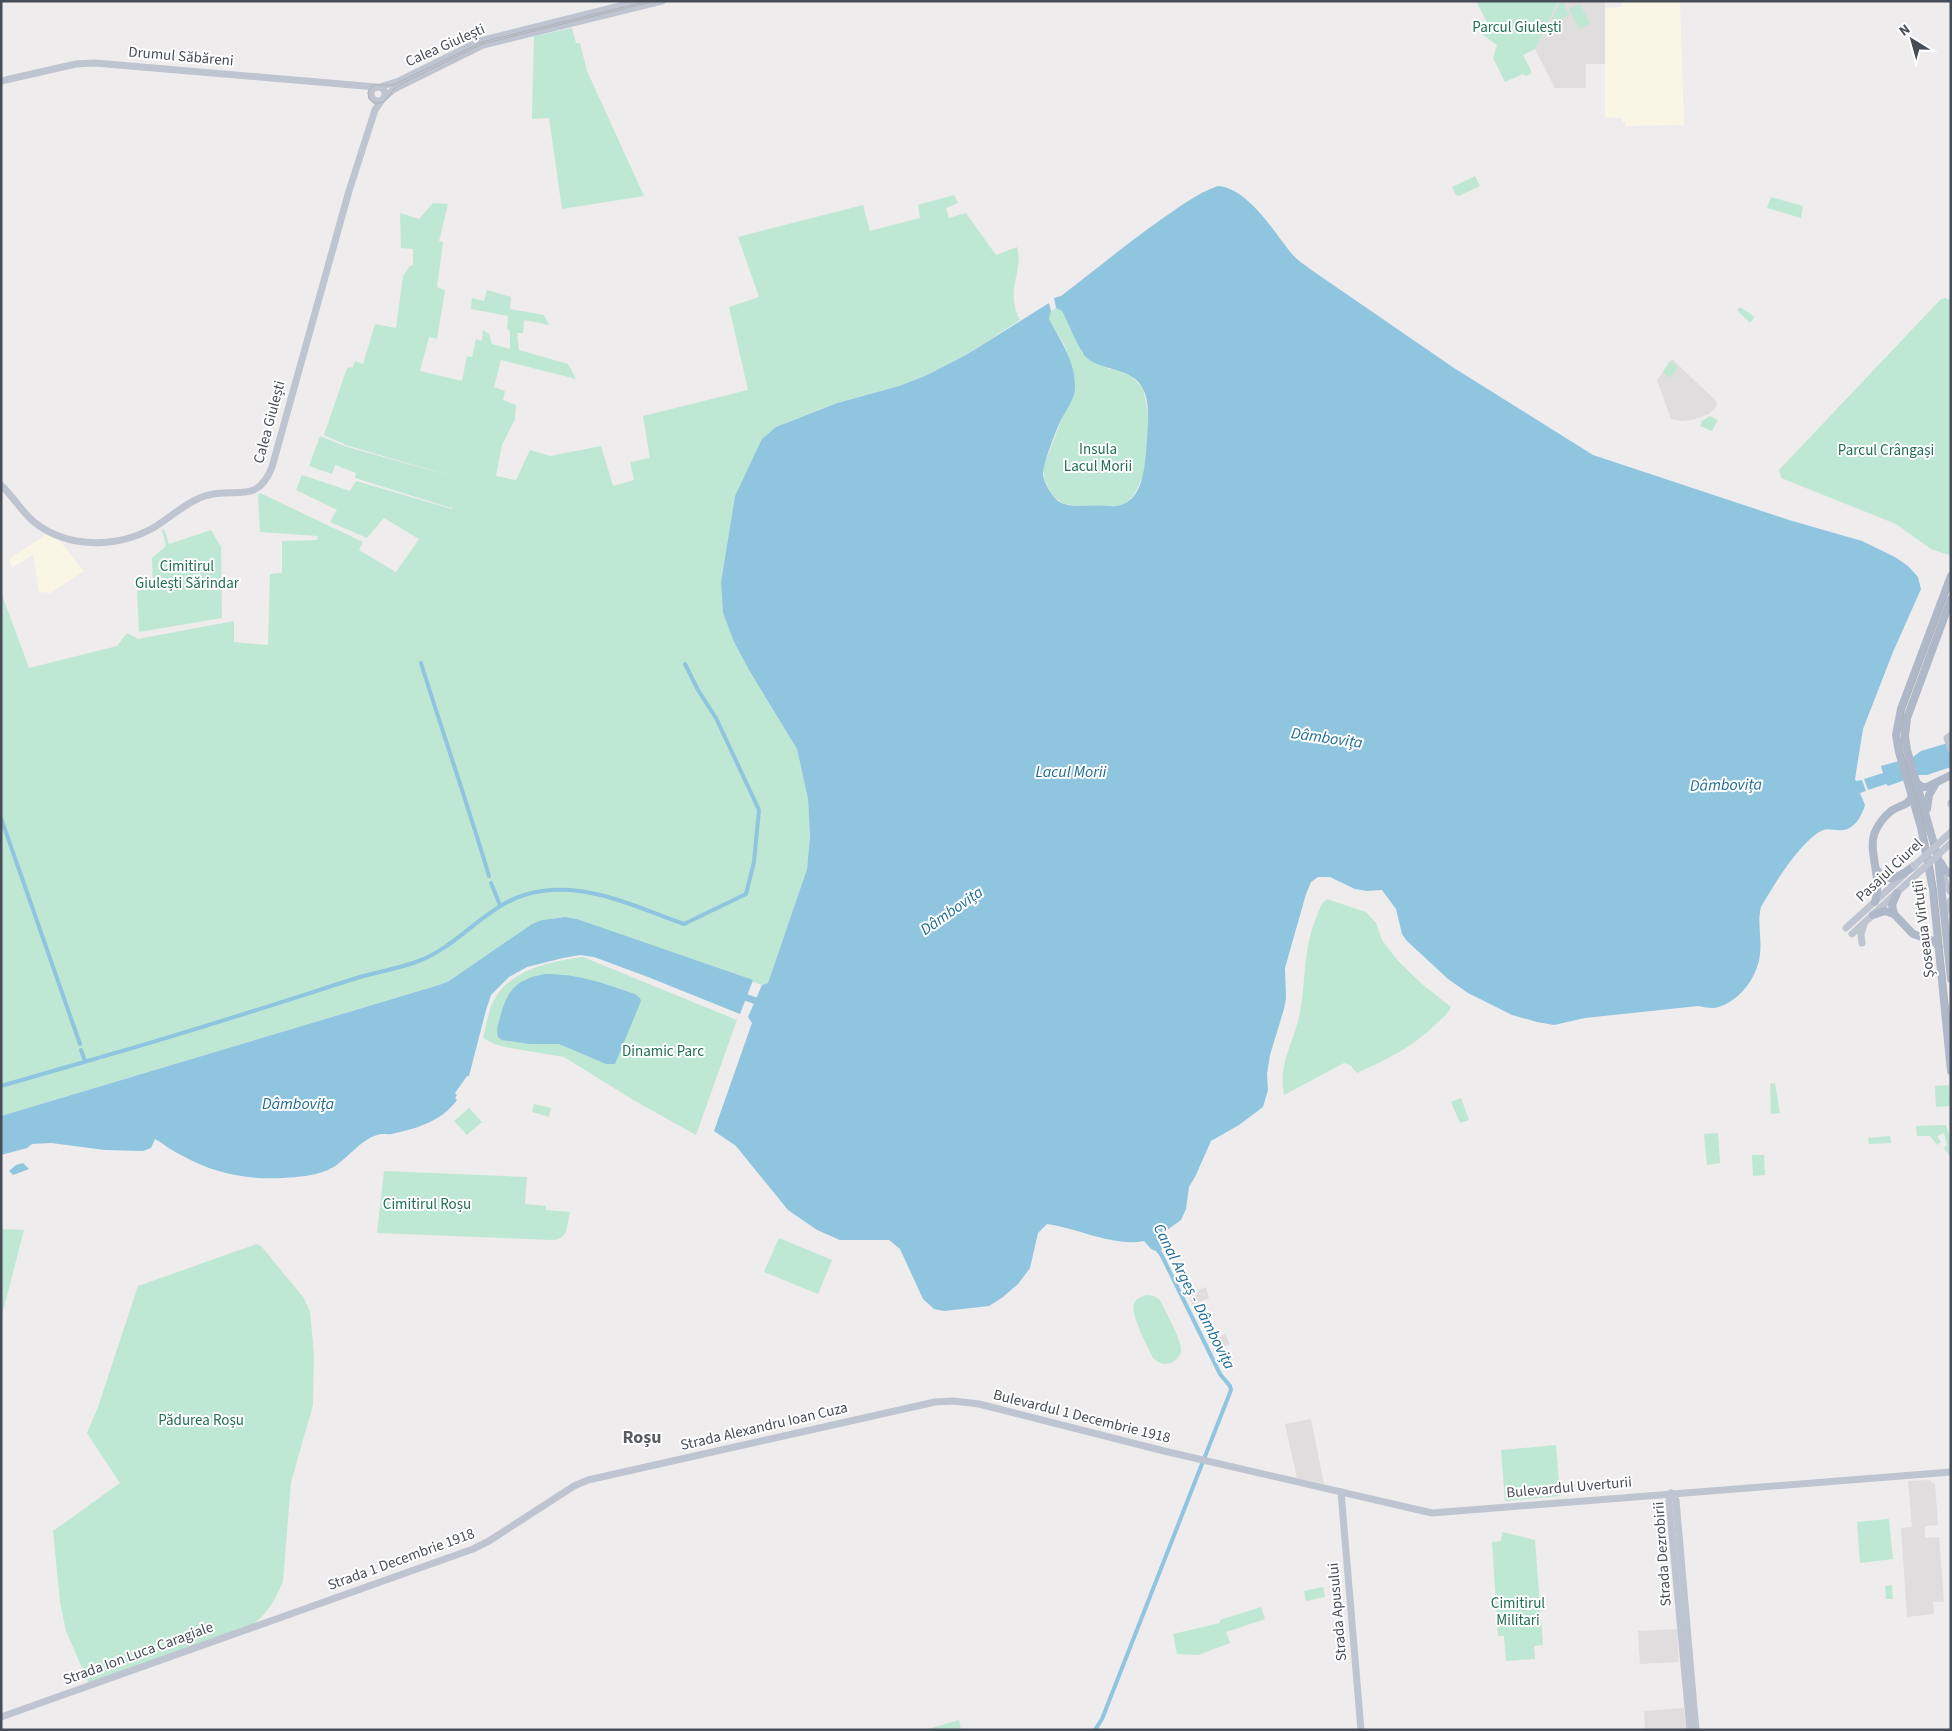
<svg xmlns="http://www.w3.org/2000/svg" width="1952" height="1731" font-family="'Source Sans 3',sans-serif">
  <rect width="100%" height="100%" fill="#eeecec"/>
  <g fill="#f9f6e6">
    <path d="M1622,1H1680L1684,125L1625,126V122H1622V118L1605,117V8L1622,7Z"/>
    <path d="M47,534L60,541L84,571L51,593L39,592L33,555L12,568L9,559Z"/>
  </g>
  <g fill="#dfdddd">
    <path d="M1558,1H1605V64H1586V88H1555L1535,49Z"/>
    <path d="M1672,359L1717,402L1716,407L1709,414L1692,420L1680,421L1671,419L1657,380Z"/>
    <path d="M1206,1287L1209,1298L1192,1305L1189,1294Z"/>
    <path d="M1225,1334L1230,1344L1215,1352L1211,1344Z"/>
    <path d="M1311,1419L1324,1484L1297,1478L1285,1424Z"/>
    <path d="M1929,1480L1935,1484L1938,1525L1925,1526V1538L1939,1537L1944,1602H1933L1934,1614L1907,1617L1901,1528L1912,1527L1908,1481Z"/>
    <path d="M1677,1629L1679,1662L1640,1664L1638,1631Z"/>
    <path d="M1684,1708L1686,1730H1645L1644,1711Z"/>
  </g>
  <g fill="#bee8d4">
    <path d="M1476,1H1558L1535,49L1523,55L1531,70V74L1526,76L1523,74L1505,82L1493,58L1497,45L1482,34L1491,30Z"/>
    <path d="M1561,1H1563L1569,15L1553,23L1552,19Z"/>
    <path d="M1580,4L1590,24L1579,29L1569,9Z"/>
    <path d="M572,28L576,43H580L587,71L644,196L562,209L549,118L532,119L534,36Z"/>
    <path d="M1475,176L1480,186L1459,196L1456,195L1452,187Z"/>
    <path d="M954,195L958,203L946,208L949,218L966,213L996,255L1017,247C1024,272 1004,290 1020,320L966,355L925,376L899,386L836,403L776,427L735,496L721,582L723,613L734,642L749,670L797,749L808,799L810,836L807,869L768,983L762,985L577,919L565,917L554,918L532,924L449,981L439,985L1,1116V592L29,668L117,646L127,633L138,639L234,621V642L268,645L270,574L282,573V541L317,540L318,536L260,532L258,495L260,493L363,542L359,550L396,572L419,539L384,518L367,538L330,522L337,510L296,490L302,475L350,491L356,481L452,509V504L451,508L355,478L356,473L335,465L332,474L309,466L320,436L344,446L458,478L346,445L324,435L347,368L353,367L355,361L363,364L375,324L396,328L403,276L410,266L413,265V249L401,248L400,213L419,219L433,203L448,204L439,241L443,242L437,287L445,290L437,339L429,337L420,371L462,381L467,356L472,357L476,339L482,341L483,330L489,334L492,344L510,349V331L507,329L508,316L471,309L472,298L484,301L487,290L511,297L510,309L544,315L549,325L524,320L523,333H517L519,350L568,364L576,379L501,360L494,387L505,391L503,400L516,405L515,419L502,445L496,476L516,480L530,450L550,456L601,446L613,486L634,480L630,462L650,458L643,416L748,390L729,307L759,297L738,237L863,205L870,231L920,218L918,205Z"/>
    <path d="M1771,197L1803,206L1801,218L1767,208Z"/>
    <path d="M1945,298L1951,300V554L1949,555L1931,549L1896,524L1781,478L1779,470L1941,299Z"/>
    <path d="M1740,307L1755,317L1750,323L1737,310Z"/>
    <path d="M1056,308L1062,311L1082,353L1109,369L1119,370L1130,375L1143,388L1149,419L1145,472L1134,495L1125,504L1117,506H1082L1064,504L1053,496L1044,479L1043,468L1061,421L1073,371L1064,344L1048,319L1051,311Z"/>
    <path d="M1670,361L1678,367L1670,378L1663,372Z"/>
    <path d="M1710,416L1718,420L1712,431L1700,426L1702,421Z"/>
    <path d="M164,529L169,544L211,530L221,547L222,618L139,632L137,591L153,588L152,558L166,546L162,530Z"/>
    <path d="M1327,899L1366,912L1376,923L1382,940L1398,961L1422,984L1451,1007C1447,1015 1442,1018 1436,1024C1413,1047 1386,1060 1357,1073L1350,1065L1344,1063L1284,1095C1283,1088 1282,1079 1283,1072C1286,1051 1296,1033 1300,1013C1306,981 1303,949 1316,918C1319,911 1320,904 1327,899Z"/>
    <path d="M583,957L737,1020L696,1135L635,1101L564,1057L510,1048L494,1044L483,1038C486,1027 488,1014 492,1004C507,970 551,961 583,957Z"/>
    <path d="M1775,1083L1780,1113L1771,1114L1770,1084Z"/>
    <path d="M1949,1085L1951,1106L1936,1107L1935,1086Z"/>
    <path d="M1461,1098L1469,1120L1460,1123L1451,1102Z"/>
    <path d="M534,1104L551,1108L549,1117L532,1112Z"/>
    <path d="M469,1108L482,1122L467,1135L454,1121Z"/>
    <path d="M1946,1125L1951,1141V1157L1944,1148L1947,1145L1944,1133L1937,1136L1941,1142L1937,1145L1930,1136H1917L1916,1126Z"/>
    <path d="M1718,1133L1720,1163L1707,1165L1704,1134Z"/>
    <path d="M1890,1136L1891,1143L1869,1144L1868,1138Z"/>
    <path d="M1752,1155H1764L1765,1175L1753,1176Z"/>
    <path d="M384,1171L527,1177L525,1204L546,1206V1210L570,1212C566,1227 569,1239 552,1240L377,1233Z"/>
    <path d="M1,1229L24,1230L1,1319Z"/>
    <path d="M779,1238L832,1260L818,1294L764,1272Z"/>
    <path d="M257,1244L261,1246L304,1298L310,1312L314,1354L313,1405L291,1482L283,1581C277,1597 265,1618 250,1626L89,1684L66,1631L60,1602L53,1531L120,1483L87,1433L98,1407L138,1286Z"/>
    <path d="M1146,1295L1154,1296L1160,1300C1165,1311 1183,1342 1181,1352C1179,1357 1175,1361 1171,1363C1163,1366 1158,1362 1153,1358C1148,1347 1130,1314 1134,1304C1136,1298 1141,1297 1146,1295Z"/>
    <path d="M1556,1445L1560,1496L1505,1501L1501,1450Z"/>
    <path d="M1889,1519L1893,1559L1860,1563L1857,1522Z"/>
    <path d="M1502,1532L1535,1540L1543,1645L1534,1646L1535,1659L1506,1661L1504,1636H1498L1492,1542L1501,1541Z"/>
    <path d="M1892,1585L1893,1599H1886L1885,1586Z"/>
    <path d="M1323,1587L1325,1597L1306,1601L1304,1591Z"/>
    <path d="M1261,1607L1265,1619L1226,1632L1230,1643L1198,1655L1177,1654L1173,1634L1220,1623V1620Z"/>
    <path d="M959,1720L961,1729L925,1730Z"/>
  </g>
  <g fill="#90c5e0">
    <path d="M1218,186C1248,188 1274,232 1292,254C1297,260 1304,264 1310,269L1454,368L1593,455L1789,520L1862,541L1895,557L1908,566L1918,577L1921,589L1893,652L1863,729L1855,779L1856,781L1862,780L1866,791L1860,793L1865,805C1862,815 1855,829 1843,830C1835,831 1828,827 1821,831C1800,842 1773,886 1761,907C1757,922 1762,938 1760,954C1758,977 1738,1004 1714,1008C1709,1008 1703,1007 1698,1006L1585,1018L1554,1025L1537,1022L1512,1015L1468,993L1448,979L1407,941L1402,934L1396,909L1382,890L1367,891L1355,889L1330,877H1318L1311,882L1306,894L1285,968L1286,998L1284,1009L1270,1055L1267,1074L1268,1090L1263,1107L1239,1125L1211,1141L1195,1177L1189,1187L1186,1209L1181,1220L1159,1236L1163,1249L1158,1252L1151,1249L1144,1241C1114,1247 1077,1228 1047,1224L1038,1233L1030,1268L1018,1284L1003,1297L989,1306L944,1311L934,1309L923,1299L900,1249L889,1240H840L817,1230L788,1210L736,1146L714,1131L752,1023L748,1017L762,985L768,983L807,869L810,836L808,799L797,749L749,670L734,642L723,613L721,582L735,496L762,439L776,427L837,403L899,386L925,376L966,355L1049,303L1051,311L1049,319C1061,342 1076,362 1075,389C1074,400 1066,410 1061,420C1056,430 1043,464 1043,474C1043,479 1046,484 1048,488C1052,495 1056,501 1064,504C1079,508 1094,504 1109,506C1145,509 1145,464 1147,439C1148,423 1151,398 1140,384C1127,367 1103,371 1087,358C1079,351 1068,322 1062,311L1056,308L1054,298L1061,296C1094,271 1125,245 1159,221C1178,208 1195,194 1218,186Z"/>
    <path d="M1951,742V767L1927,775H1919L1888,786L1886,784L1868,790L1864,779L1883,773L1881,766L1913,757L1921,751Z"/>
    <path d="M565,917L577,919L753,980L740,1014L648,977L594,957L580,955L563,958L527,967L509,977L491,995L486,1010L469,1076H467L455,1093L457,1095L455,1098L457,1100C441,1122 417,1128 392,1134C387,1135 382,1133 377,1135C359,1140 346,1162 328,1170C313,1176 298,1177 283,1178C246,1180 213,1173 181,1155C172,1151 164,1144 155,1139L151,1148L143,1151L105,1150L51,1143L32,1144L27,1148L1,1155V1116L439,985L449,981L532,924L542,920Z"/>
    <path d="M545,974C580,974 602,983 635,994L640,998L641,1001L615,1064H606L559,1044H530L502,1040L498,1037C496,1030 498,1024 500,1018C507,990 516,979 545,974Z"/>
    <path d="M23,1163L29,1169L13,1175L9,1171L16,1165Z"/>
  </g>
  <g fill="none" stroke-linecap="round" stroke-linejoin="round">
    <g stroke="#90c5e0" stroke-width="4">
      <path d="M421,663C443,734 468,805 489,876"/>
      <path d="M1,818L80,1044"/>
      <path d="M491,883L500,905"/>
      <path d="M81,1050L85,1061"/>
      <path d="M101,1057C187,1033 272,1005 357,978C376,972 397,969 416,962C464,945 488,898 542,891C592,884 638,908 684,924L746,894L754,862L759,810L716,718L698,690L685,664"/>
      <path d="M1,1086L98,1058"/>
      <path d="M1095,1730L1102,1719L1231,1390L1230,1386L1220,1374L1161,1254L1156,1248"/>
    </g>
    <path stroke="#90c5e0" stroke-width="7" d="M739,995L762,1003"/>
    <g stroke="#bec5d1" stroke-width="7">
      <path d="M1,81L76,64L95,63L376,87"/>
      <circle cx="378" cy="94" r="7"/>
      <path d="M380,87L399,81L480,41L639,1"/>
      <path d="M385,97L394,89L483,45L662,1"/>
      <path d="M1,485C13,496 22,512 34,522C68,549 117,548 153,528C170,518 186,502 205,496C234,486 257,506 272,467L349,191L375,110L381,101"/>
      <path d="M1951,735L1947,738L1951,749"/>
      <path d="M1951,803V804"/>
      <path d="M1940,868C1946,876 1944,887 1951,892"/>
      <path d="M1945,913L1951,900"/>
      <path d="M1846,928L1905,874"/>
      <path d="M1852,934L1904,886"/>
      <path d="M1862,943L1861,934L1864,924"/>
      <path d="M1341,1492L1361,1730"/>
      <path d="M1671,1493L1676,1500L1696,1730"/>
      <path d="M1671,1493L1669,1501L1690,1730"/>
      <path d="M1,1717L473,1549L489,1541L574,1486L588,1480L935,1402L953,1401L979,1404L1164,1451L1432,1513L1951,1472"/>
    </g>
    <g stroke="#aeb8c8" stroke-width="8">
      <path d="M1951,576L1901,709L1896,735L1899,752L1921,827L1933,890L1951,1071"/>
      <path d="M1951,599L1907,718L1905,736L1907,750L1938,858L1951,979"/>
      <path d="M1917,783L1922,787H1927L1951,775"/>
      <path d="M1927,809L1929,795L1936,783"/>
      <path d="M1941,863L1945,870L1951,874"/>
      <path d="M1877,870C1887,887 1903,874 1914,866"/>
      <path d="M1897,893L1892,905L1894,914L1913,934L1934,941L1939,947"/>
      <path d="M1875,902C1883,878 1867,851 1875,832C1878,825 1885,816 1891,811C1899,805 1909,806 1912,796"/>
      <path d="M1873,915L1885,911L1894,914"/>
    </g>
    <g stroke="#afb1b6" stroke-width="1">
      <path d="M648,1L482,42L393,85H373L368,92L369,99L376,104L385,101L394,89L401,84L482,44L655,1"/>
      <path d="M1951,584L1904,711L1901,732L1902,750L1923,819L1934,874L1951,1033"/>
    </g>
    <g stroke="#bec5d1" stroke-width="7">
      <path d="M1914,866L1951,832"/>
      <path d="M1904,886L1951,843"/>
    </g>
  </g>
  <g text-anchor="middle" stroke-width="4" stroke-linejoin="round" paint-order="stroke">
    <g font-size="15" fill="#216f52" stroke="#fff">
      <text x="1517" y="32">Parcul Giulești</text>
      <text x="1098" y="454">Insula<tspan x="1098" dy="17">Lacul Morii</tspan></text>
      <text x="1886" y="455">Parcul Crângași</text>
      <text x="187" y="571">Cimitirul<tspan x="187" dy="17">Giulești Sărindar</tspan></text>
      <text x="663" y="1056">Dinamic Parc</text>
      <text x="427" y="1209">Cimitirul Roșu</text>
      <text x="201" y="1425">Pădurea Roșu</text>
      <text x="1518" y="1608">Cimitirul<tspan x="1518" dy="17">Militari</tspan></text>
    </g>
    <g font-size="15" fill="#474d57" stroke="#fff">
      <text transform="translate(445 45) rotate(-24)" y="5">Calea Giulești</text>
      <text transform="translate(181 56) rotate(5)" y="5">Drumul Săbăreni</text>
      <text transform="translate(269 422) rotate(-75)" y="5">Calea Giulești</text>
      <text transform="translate(1889 870) rotate(-43)" y="5">Pasajul Ciurel</text>
      <text transform="translate(1923 929) rotate(-97)" y="5">Șoseaua Virtuții</text>
      <text transform="translate(1082 1416) rotate(14)" y="5">Bulevardul 1 Decembrie 1918</text>
      <text transform="translate(764 1426) rotate(-13)" y="5">Strada Alexandru Ioan Cuza</text>
      <text transform="translate(1569 1487) rotate(-5)" y="5">Bulevardul Uverturii</text>
      <text transform="translate(1662 1554) rotate(-94)" y="5">Strada Dezrobirii</text>
      <text transform="translate(401 1559) rotate(-20)" y="5">Strada 1 Decembrie 1918</text>
      <text transform="translate(1337 1612) rotate(-95)" y="5">Strada Apusului</text>
      <text transform="translate(138 1653) rotate(-20)" y="5">Strada Ion Luca Caragiale</text>
    </g>
    <g font-size="16" font-style="italic" fill="#1c6c94" stroke="#fff">
      <text transform="translate(1327 737) rotate(8)" y="6">Dâmbovița</text>
      <text x="1071" y="777">Lacul Morii</text>
      <text transform="translate(1726 784) rotate(-1)" y="6">Dâmbovița</text>
      <text transform="translate(951 910) rotate(-35)" y="6">Dâmbovița</text>
      <text x="298" y="1109">Dâmbovița</text>
      <text transform="translate(1195 1296) rotate(63)" y="6">Canal Argeș - Dâmbovița</text>
    </g>
    <g font-size="18" font-weight="bold" fill="#595c60" stroke="#fff">
      <text x="642" y="1443">Roșu</text>
    </g>
  </g>
  <rect width="1952" height="1731" fill="none" stroke="#474d57" stroke-width="5"/>
  <g transform="translate(1912 40) rotate(323)" stroke="#ffffff" stroke-width="4" paint-order="stroke">
  <path d="M0-4L9 19L0 12L-9 19Z" fill="#474d57"/>
  <text y="-8" font-size="14" font-weight="bold" text-anchor="middle" fill="#474d57">N</text>
  </g>
</svg>
